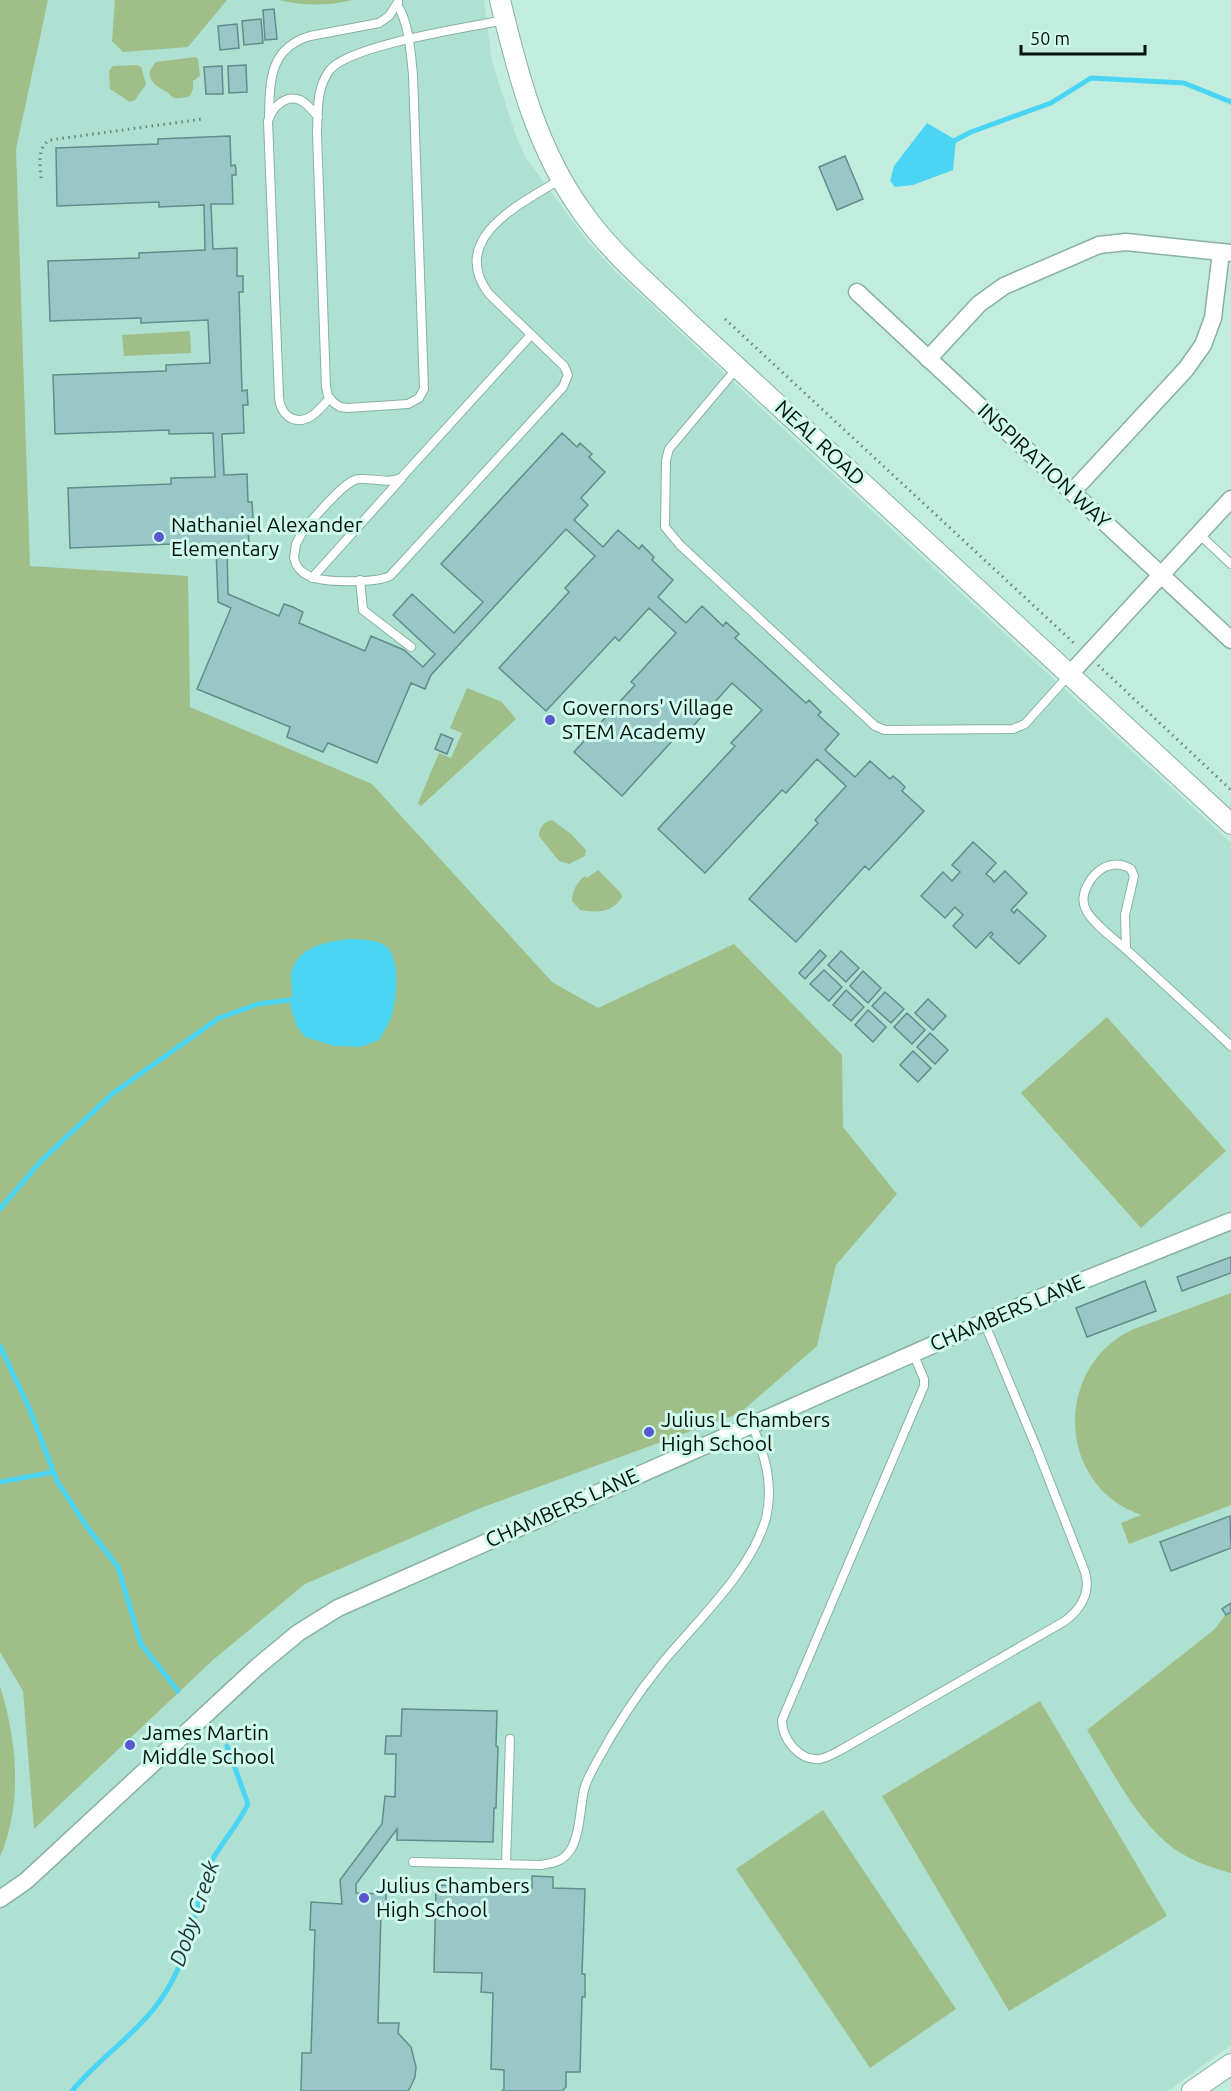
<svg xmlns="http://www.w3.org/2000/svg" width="1231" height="2091" font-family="Ubuntu,sans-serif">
  <rect width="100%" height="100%" fill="#c1ecde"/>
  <path fill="#aee1d1" d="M0,0H484L492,62L516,136L526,158L588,242L616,272L778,424L1231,843V2045L1168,2091H0Z"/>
  <g fill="#9fbe88">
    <path d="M0,0H48L16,149L30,566L188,576L190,707L372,784L552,982L598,1008L734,944L842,1055L843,1127L897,1194L836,1265L817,1346L740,1413L478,1509L305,1584L214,1659L34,1829L23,1691L0,1652Z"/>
    <path d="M115,0H227L188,47L123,52L112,41Z"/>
    <path d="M279,0H352C327,6 304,6 279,0Z"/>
    <path d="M195,57L198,59L200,76L193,81V89L190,96C186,97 180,99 175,98C171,97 170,94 167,92C154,85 142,77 156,62Z"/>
    <path d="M137,65L141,67L146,84L135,100L130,102L110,89L109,71L113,66Z"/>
    <path d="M190,331L191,353L124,356L122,335Z"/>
    <path d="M467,688L502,702L516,719L421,806L418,803L439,753L451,758L462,733L450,728Z"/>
    <path d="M552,820L571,834L586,850L585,856L569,864L559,861L539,836C539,828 544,821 552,820Z"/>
    <path d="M598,870L620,892L622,897C612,913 597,913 580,910L572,901C572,891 577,882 585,876L587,878Z"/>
    <path d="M1107,1017L1226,1151L1141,1228L1021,1093Z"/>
    <path d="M1231,1293V1505L1129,1544L1121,1523L1141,1515C1132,1511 1121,1507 1113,1500C1054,1454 1066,1359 1134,1329Z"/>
    <path d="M1231,1612V1873C1213,1868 1195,1862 1179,1852C1138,1825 1113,1771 1087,1730L1215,1629L1226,1614Z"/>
    <path d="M0,1686C17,1741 23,1803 0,1857Z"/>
    <path d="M1040,1701L1167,1916L1009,2011L882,1796Z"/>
    <path d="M823,1810L956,2009L870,2068L736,1869Z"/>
  </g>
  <g fill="#4bd5f5">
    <path d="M927,123L956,140L953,170L913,185L895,187L890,181L894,166Z"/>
    <path d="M351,939C363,940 378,939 387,947C401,961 397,1003 390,1020C387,1027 383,1033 379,1040L361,1047L334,1046L305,1037L297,1027L290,1005C294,996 291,987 291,977C293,947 328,941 351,939Z"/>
  </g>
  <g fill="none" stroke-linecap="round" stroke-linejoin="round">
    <g stroke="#4bd5f5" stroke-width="5">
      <path d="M952,142L971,132L1051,103L1091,78L1184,83L1231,102"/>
      <path d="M0,1209L41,1161L112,1094L219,1018L258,1004L297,999"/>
      <path d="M0,1346L30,1410L57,1481L87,1527L118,1567L141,1644L178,1691"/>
      <path d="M0,1482L53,1472"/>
      <path d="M72,2091C98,2059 134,2036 159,2002C169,1989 183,1961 187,1945C189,1937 189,1929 192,1922C194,1918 196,1914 197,1910C200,1899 199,1888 203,1878C214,1850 235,1831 248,1804L227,1746"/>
    </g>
  </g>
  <g fill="#99c6c6" stroke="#618d8c" stroke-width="1.5">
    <path d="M274,9L277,39L265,40L263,10Z"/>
    <path d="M261,19L263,43L244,45L242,21Z"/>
    <path d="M237,24L239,48L220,50L218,26Z"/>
    <path d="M246,65L247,92L229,93L228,66Z"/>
    <path d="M222,66L223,94H206L204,67Z"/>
    <path d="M230,136L231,166L235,165L236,169V175H232L233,204H211L213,249L237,248V276H243V292H239L242,391L247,390L248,405H243L244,433L222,434L224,475L247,474L248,502H252L253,518L248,519L249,546L227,547L228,594L279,616L284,604L293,607L303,612L299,623L365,651L371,636L404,650L423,667L435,654L393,615L412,594L454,633L483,602L441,564L562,433L577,447L580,443L592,454L589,457L605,472L581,498L588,505L574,520L603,547L618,530L639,549L642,545L654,557L652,560L673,580L658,597L686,623L702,606L723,626L726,622L739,634L735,638L806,703L809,700L821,712L818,715L839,734L825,750L855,777L870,761L890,779L893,776L900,782L905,787L902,791L924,811L869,870L865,866L796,942L749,899L818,823L815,820L846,786L817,759L786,793L782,790L705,873L658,829L735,746L731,743L762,710L732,683L687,733L683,729L622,796L574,752L635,685L631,682L676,633L649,608L619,641L615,637L546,711L499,668L569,592L565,588L595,556L566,529L431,675L425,689L411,683L377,763L328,743L323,752L287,737L290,727L197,689L231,608L218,602L216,547L172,549V544L70,548L68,488L171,484V478L215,477L213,433L169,434V430L55,434L53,375L166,371V365L210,363L208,320L141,323V318L50,321L48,261L139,258V253L205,250L204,205L159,207V202L57,206L56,148L158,144V139Z"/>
    <path d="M845,156L863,199L837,210L819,167Z"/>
    <path d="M441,734L453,739L447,754L435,749Z"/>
    <path d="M973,842L996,863L986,874L991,878L994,882L1005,871L1027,893L1011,910L1014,913L1017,909L1046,936L1019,964L990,937L993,934L991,932L976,948L953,926L963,915L955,907L945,918L921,896L943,872L952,881L960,872L952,865Z"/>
    <path d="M820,950L826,956L805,979L799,973Z"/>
    <path d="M841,951L859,968L846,982L828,965Z"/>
    <path d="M824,970L842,987L829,1001L810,984Z"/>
    <path d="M863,971L881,988L868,1003L850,986Z"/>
    <path d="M846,990L864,1007L851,1021L833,1005Z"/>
    <path d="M885,992L904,1009L891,1023L872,1006Z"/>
    <path d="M928,999L946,1016L933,1030L915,1013Z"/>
    <path d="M868,1010L886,1027L873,1042L855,1025Z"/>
    <path d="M907,1013L925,1030L912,1044L894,1027Z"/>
    <path d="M930,1033L948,1050L935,1064L917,1047Z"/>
    <path d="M913,1051L931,1068L918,1082L900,1065Z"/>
    <path d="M1231,1257V1273L1182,1291L1177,1277Z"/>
    <path d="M1145,1281L1156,1311L1087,1337L1076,1308Z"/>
    <path d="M1230,1516L1231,1548L1171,1571L1160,1542Z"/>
    <path d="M1231,1603V1612L1226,1615L1222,1609Z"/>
    <path d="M402,1709L497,1711L496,1746L498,1747L496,1808H494L493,1842L397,1840V1829L356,1884V1893L386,1894V1912H381L378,2023H399L398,2033L411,2047L416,2067L415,2077L410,2088L408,2091H301L302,2053H311L315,1930H310L311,1902L342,1904L340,1880L382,1824L385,1796L395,1797L396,1754H385L386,1736H401Z"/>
    <path d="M532,1876L553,1877V1888L585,1889L582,1974H585V1997H582L580,2072H566V2087L562,2091H502L504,2089V2070L491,2069L493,1993L481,1992L482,1973L434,1972L436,1885L532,1888Z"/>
  </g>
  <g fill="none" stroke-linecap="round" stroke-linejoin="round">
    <g stroke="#88b1a4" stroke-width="10">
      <g id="service">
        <path d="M397,5C409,21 411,55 413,75L424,389L419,398L408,404L348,408L340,407L334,403L328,396L326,387L317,134C318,113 316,89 329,71C347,45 471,27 505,20"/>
        <path d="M269,115C270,79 270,48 310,36L379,23L389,16L398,2"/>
        <path d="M318,117C313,111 307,103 300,100C285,94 272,108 268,121L279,397C280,413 292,425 308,418C317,414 323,405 330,398"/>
        <path d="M531,335L401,478C386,484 375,478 359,479C345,479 315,518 304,529L296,544L294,558C296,567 300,572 309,576C323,583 376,583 390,576L563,387L568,375L564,366L489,294C447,238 522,203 561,179"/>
        <path d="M737,368L669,449L666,460L665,527L680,545L875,726L885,730L1013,729L1025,724L1069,675"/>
        <path d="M1199,534L1231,564"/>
        <path d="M312,578L401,479"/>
        <path d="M360,580L363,610L411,647"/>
        <path d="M1126,949L1125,915L1134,876L1131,869C1123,864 1114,863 1105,867C1091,874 1078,895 1086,910C1093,924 1117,941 1129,952C1163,983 1197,1014 1231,1046"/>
        <path d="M913,1353L924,1379V1386L782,1720C782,1739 799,1761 820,1759C826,1758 833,1754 839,1751L1065,1621C1081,1609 1091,1592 1085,1572L1037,1449L984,1322"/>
        <path d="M413,1862L541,1865C552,1863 562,1862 569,1852C580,1838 580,1808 584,1790C586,1781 591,1773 595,1765C614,1729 637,1694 663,1662C697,1621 752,1570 766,1518C774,1485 765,1455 752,1425"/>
        <path d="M506,1864L510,1739"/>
      </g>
    </g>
    <g stroke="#88b1a4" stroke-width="19">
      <g id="minor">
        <path d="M857,292L1231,640"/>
        <path d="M928,359L979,304L1004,286L1099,245L1126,242L1231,253"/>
        <path d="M1072,492L1186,369L1203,345L1213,318L1221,252"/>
        <path d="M1070,674L1231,499"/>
        <path d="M0,1899L26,1881L257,1667L298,1633L338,1608L1032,1301L1231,1221"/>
      </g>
    </g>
    <g stroke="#88b1a4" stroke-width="22">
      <g id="tertiary">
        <path d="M500,0C518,75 537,150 583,213C611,253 650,285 685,319L1231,824"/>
        <path d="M1192,2091L1231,2064"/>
      </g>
    </g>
    <g stroke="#68867c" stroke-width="3" stroke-dasharray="1.5 4.5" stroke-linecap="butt">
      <path d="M41,178C40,165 37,147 50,140L203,119"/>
      <path d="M725,319L1075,644"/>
      <path d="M1098,665L1231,790"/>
    </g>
    <use href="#service" stroke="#fff" stroke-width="8"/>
    <use href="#minor" stroke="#fff" stroke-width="16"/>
    <use href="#tertiary" stroke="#fff" stroke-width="20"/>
  </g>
  <g fill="#5957ce" stroke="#cef9ec" stroke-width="2">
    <circle cx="159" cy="537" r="6"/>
    <circle cx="550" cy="720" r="6"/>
    <circle cx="649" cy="1432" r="6"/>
    <circle cx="130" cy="1745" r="6"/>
    <circle cx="364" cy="1898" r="6"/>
  </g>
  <g text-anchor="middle" stroke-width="6" stroke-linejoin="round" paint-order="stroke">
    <g font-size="21" fill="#04120e" stroke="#cef9ec">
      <text transform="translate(820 443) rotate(43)" y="7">NEAL ROAD</text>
      <text transform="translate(1044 466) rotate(43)" y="7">INSPIRATION WAY</text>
      <text transform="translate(1007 1313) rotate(-23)" y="7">CHAMBERS LANE</text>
      <text transform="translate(562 1508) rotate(-24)" y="7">CHAMBERS LANE</text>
    </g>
    <g font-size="21" fill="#04120e" stroke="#cef9ec" text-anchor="start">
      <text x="171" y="532">Nathaniel Alexander<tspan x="171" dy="24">Elementary</tspan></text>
      <text x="562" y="715">Governors' Village<tspan x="562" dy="24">STEM Academy</tspan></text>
      <text x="661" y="1427">Julius L Chambers<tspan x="661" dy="24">High School</tspan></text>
      <text x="142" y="1740">James Martin<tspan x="142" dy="24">Middle School</tspan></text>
      <text x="376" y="1893">Julius Chambers<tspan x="376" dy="24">High School</tspan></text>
    </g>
    <g font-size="22" font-style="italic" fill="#1e343a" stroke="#cef9ec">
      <text transform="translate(194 1913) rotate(-71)" y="8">Doby Creek</text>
    </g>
  </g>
  <path d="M1021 45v9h124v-9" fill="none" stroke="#04120e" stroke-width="3"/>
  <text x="1030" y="45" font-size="18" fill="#04120e" stroke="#cef9ec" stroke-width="4.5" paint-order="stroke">50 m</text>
</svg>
